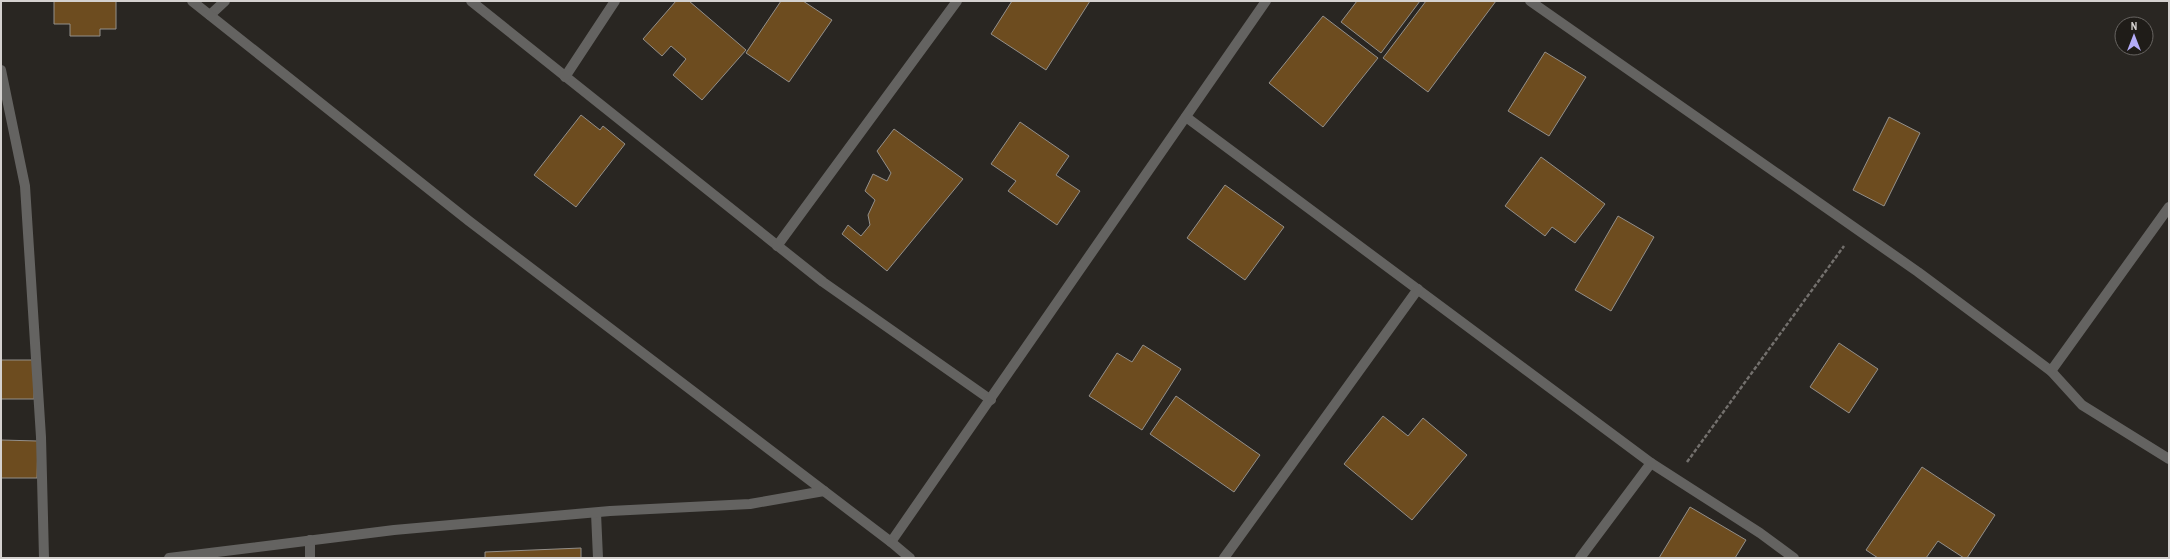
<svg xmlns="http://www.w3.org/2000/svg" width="2170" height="559" font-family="'Archivo Narrow',sans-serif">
  <rect width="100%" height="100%" fill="#292622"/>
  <g fill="#6d4c1f" stroke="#938f8a">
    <path d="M54,1H116V29H100V36H70V24H54Z"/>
    <path d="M676,1H689L746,50L702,100L673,75L686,59L671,46L662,56L643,39Z"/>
    <path d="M781,1H803L832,20L789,82L746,53Z"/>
    <path d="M1012,1H1090L1046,70L991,34Z"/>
    <path d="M1357,1H1420L1381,53L1341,22Z"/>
    <path d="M1426,1H1496L1428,92L1383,58Z"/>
    <path d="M1323,16L1378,58L1323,127L1269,83Z"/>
    <path d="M1545,52L1586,77L1549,136L1508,111Z"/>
    <path d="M581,115L600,130L603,126L625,144L576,207L534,175Z"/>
    <path d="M1889,117L1920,133L1884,206L1853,190Z"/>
    <path d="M1020,122L1069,156L1056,175L1080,191L1057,225L1008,191L1016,181L991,164Z"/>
    <path d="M894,129L963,179L887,271L842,234L848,225L861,236L870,225L868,215L875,200L865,191L873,174L887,181L891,173L877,151Z"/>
    <path d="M1541,157L1605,204L1575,243L1552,227L1545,236L1505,206Z"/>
    <path d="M1225,185L1284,227L1245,280L1187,238Z"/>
    <path d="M1618,216L1654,237L1611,311L1575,290Z"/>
    <path d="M1839,343L1878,369L1849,413L1810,387Z"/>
    <path d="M1143,345L1181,369L1142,430L1089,396L1117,353L1132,362Z"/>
    <path d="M1,360H35L34,399H1Z"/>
    <path d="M1176,396L1260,455L1234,492L1150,434Z"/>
    <path d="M1383,416L1408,436L1423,418L1467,455L1412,520L1344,464Z"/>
    <path d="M1,440L38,441L37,478H1Z"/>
    <path d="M1922,467L1995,515L1967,558H1964L1938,541L1926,558H1878L1866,550Z"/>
    <path d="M1690,507L1746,540L1735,558H1659Z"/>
    <path d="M581,548V558H485V552Z"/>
  </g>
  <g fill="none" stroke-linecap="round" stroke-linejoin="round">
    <path stroke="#73706d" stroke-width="2.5" stroke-dasharray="4 2" stroke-linecap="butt" d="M1687,462L1844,246"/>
    <g stroke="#646361" stroke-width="10">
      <path d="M471,1L823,282L991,400"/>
      <path d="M1530,1L1918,272L2051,371L2082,405L2169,459"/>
      <path d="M210,15L225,1"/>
      <path d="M1,70L25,186L41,437L44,558"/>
      <path d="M565,77L615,1"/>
      <path d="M1186,117L1651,463L1760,533L1794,558"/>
      <path d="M777,246L957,1"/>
      <path d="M2051,371L2169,207"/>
      <path d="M824,491L891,542L1266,1"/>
      <path d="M596,513L598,558"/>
      <path d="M310,540V558"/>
      <path d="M891,542L910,558"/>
      <path d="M169,558L394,530L610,511L750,504L824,491L469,221L192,1"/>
      <path d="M1224,558L1418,289"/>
      <path d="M1580,558L1651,463"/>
    </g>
  </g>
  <rect width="2170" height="559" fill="none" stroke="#d4d1cf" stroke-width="4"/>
  <g transform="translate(2134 36)"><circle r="19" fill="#1f1c18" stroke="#676461"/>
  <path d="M0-3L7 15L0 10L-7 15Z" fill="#b4acf9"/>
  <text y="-6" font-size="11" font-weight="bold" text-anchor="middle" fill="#d4d1cf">N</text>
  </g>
</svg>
